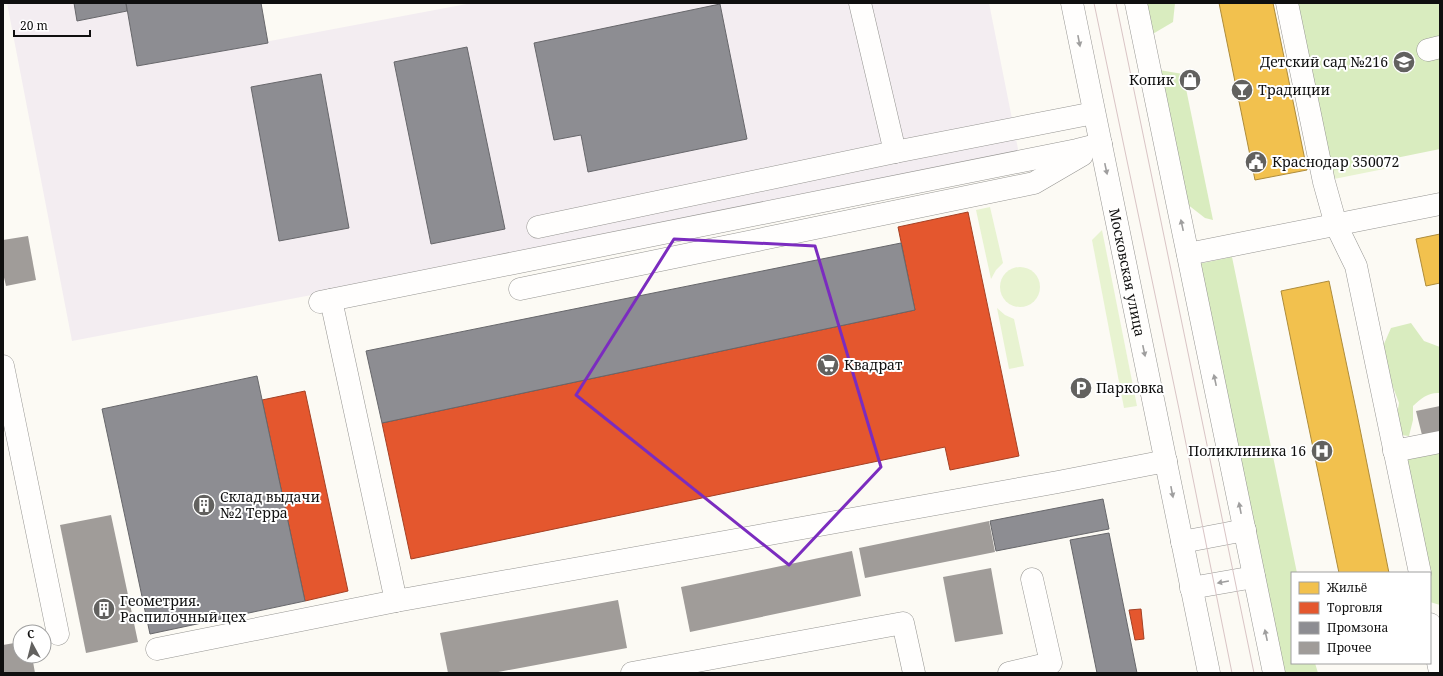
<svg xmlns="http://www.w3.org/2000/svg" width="1443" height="676" font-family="'Noto Serif',serif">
  <rect width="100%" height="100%" fill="#fcfaf4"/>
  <path fill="#f3edf1" d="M7,3H74L78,21L127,11L137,66L472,3H989L1020,159L72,341Z"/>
  <g fill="#e8f3d1">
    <path d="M1379,121L1389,168L1334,179L1324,130Z"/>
    <path d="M990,207L1003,263L996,270L991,279L976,210Z"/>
    <path d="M1102,230L1137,406L1124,408L1092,240Z"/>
    <circle cx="1020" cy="287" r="20"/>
    <path d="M997,308L1005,315L1014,319L1024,366L1009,369Z"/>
  </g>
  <g fill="#d9ecbf">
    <path d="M1145,3H1175L1173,22L1151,35Z"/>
    <path d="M1297,3H1440V149L1332,171Z"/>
    <path d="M1159,70L1183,74L1213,220L1205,218L1187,204Z"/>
    <path d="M1232,257L1297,573H1292V663H1315L1318,673H1283L1198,264Z"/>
    <path d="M1411,323L1424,341L1440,347V393C1429,392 1421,398 1413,406V420L1409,436L1400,435L1396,421L1399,403L1380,353L1391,328Z"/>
    <path d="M1440,442V605L1430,602V573L1394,451Z"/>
  </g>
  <g fill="#f2c14e" stroke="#ae8c3b">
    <path d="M1219,3H1273L1307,170L1255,180Z"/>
    <path d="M1440,234V283L1426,286L1416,239Z"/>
    <path d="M1329,281L1357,414L1389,573H1339L1301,390L1281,291Z"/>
  </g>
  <g fill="#e4572e" stroke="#a44125">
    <path d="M1194,73L1196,86L1187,88L1185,75Z"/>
    <path d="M968,212L1019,456L950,470L945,447L411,559L382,423L915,310L898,227Z"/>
    <path d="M305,391L348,591L305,601L262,400Z"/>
    <path d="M1141,609L1144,639L1135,640L1129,610Z"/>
  </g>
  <g fill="#8d8d92" stroke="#67676b">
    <path d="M74,3H126L127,11L77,21Z"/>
    <path d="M126,3H261L268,43L137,66Z"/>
    <path d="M720,4L747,139L588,172L581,135L554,140L534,43Z"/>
    <path d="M467,47L505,229L431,244L394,62Z"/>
    <path d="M321,74L349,228L279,241L251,87Z"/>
    <path d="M901,243L915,310L382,423L366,351Z"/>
    <path d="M257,376L305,601L150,634L102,409Z"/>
    <path d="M1103,499L1109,529L996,551L990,521Z"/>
    <path d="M1109,533L1137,673H1097L1070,540Z"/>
  </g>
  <g fill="#a09c99">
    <path d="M28,236L36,280L6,286L3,273V240Z"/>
    <path d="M1440,406V431L1422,435L1416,411Z"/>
    <path d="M111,515L138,642L86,653L60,525Z"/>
    <path d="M989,521L995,552L865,578L859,548Z"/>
    <path d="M852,551L861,596L690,632L681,587Z"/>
    <path d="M991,568L1003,634L955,642L943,577Z"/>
    <path d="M618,600L627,648L493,673H448L440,633Z"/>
    <path d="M20,642V656H32L35,673H3V645Z"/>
  </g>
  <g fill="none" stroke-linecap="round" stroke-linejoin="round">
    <g stroke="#969592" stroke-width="23">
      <g id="minor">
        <path d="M860,3L895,152"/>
        <path id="s1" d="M1072,3L1209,673"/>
        <path d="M1136,3L1274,673"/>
        <path d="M1287,3L1324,182L1336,225L1356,266L1420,573"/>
        <path d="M1428,50L1440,47"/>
        <path d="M538,227L895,152L1094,113"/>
        <path d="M1188,254L1440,204"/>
        <path d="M520,289L1034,183L1082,155"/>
        <path d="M331,300L396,601L1058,482L1166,461"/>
        <path d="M320,302L1077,150L1101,144"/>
        <path d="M3,366L58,634"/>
        <path d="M1394,451L1440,442"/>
        <path d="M1182,542L1245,530"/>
        <path d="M1191,588L1254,577"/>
        <path d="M1430,624L1440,672"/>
        <path d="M157,649L396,601"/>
        <path d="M632,673L903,623L914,673"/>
        <path d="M1009,673L1051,663L1032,579"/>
      </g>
    </g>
    <use href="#minor" stroke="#fffefd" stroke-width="22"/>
    <g stroke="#d9c4c5" stroke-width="1">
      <path d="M1094,3L1179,409L1232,673"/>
      <path d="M1116,3L1254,673"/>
    </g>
  </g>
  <defs><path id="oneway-solid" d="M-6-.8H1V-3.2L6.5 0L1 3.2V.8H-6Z"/></defs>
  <g fill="#9f9e9e">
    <use href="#oneway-solid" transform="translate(1079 41) rotate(79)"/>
    <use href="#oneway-solid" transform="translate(1106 169) rotate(78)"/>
    <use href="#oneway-solid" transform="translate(1182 225) rotate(-102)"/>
    <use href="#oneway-solid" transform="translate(1144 351) rotate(78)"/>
    <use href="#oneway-solid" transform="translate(1215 380) rotate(-102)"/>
    <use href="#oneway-solid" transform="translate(1172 492) rotate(79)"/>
    <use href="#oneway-solid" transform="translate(1240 508) rotate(-101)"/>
    <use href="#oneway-solid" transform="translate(1223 582) rotate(170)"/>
    <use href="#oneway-solid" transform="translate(1266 635) rotate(-102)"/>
  </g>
  <path fill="none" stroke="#7b2cbf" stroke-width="3" stroke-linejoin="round" d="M674,239L815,246L881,467L789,565L576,395Z"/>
  <defs>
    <g id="school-disc" transform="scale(1.15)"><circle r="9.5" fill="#62615f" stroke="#fff"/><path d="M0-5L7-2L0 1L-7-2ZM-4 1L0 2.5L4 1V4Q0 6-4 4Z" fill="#fff"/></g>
    <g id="shop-disc" transform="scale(1.15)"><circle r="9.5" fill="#62615f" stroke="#fff"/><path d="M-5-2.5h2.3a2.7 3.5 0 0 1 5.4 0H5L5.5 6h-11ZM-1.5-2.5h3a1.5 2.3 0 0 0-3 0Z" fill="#fff"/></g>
    <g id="bar-disc" transform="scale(1.15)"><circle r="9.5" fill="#62615f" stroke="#fff"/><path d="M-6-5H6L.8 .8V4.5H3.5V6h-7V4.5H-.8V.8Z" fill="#fff"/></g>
    <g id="civic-disc" transform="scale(1.15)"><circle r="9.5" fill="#62615f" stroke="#fff"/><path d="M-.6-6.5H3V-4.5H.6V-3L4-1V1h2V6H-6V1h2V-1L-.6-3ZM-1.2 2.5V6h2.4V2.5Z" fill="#fff"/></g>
    <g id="supermarket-disc" transform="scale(1.15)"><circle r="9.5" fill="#62615f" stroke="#fff"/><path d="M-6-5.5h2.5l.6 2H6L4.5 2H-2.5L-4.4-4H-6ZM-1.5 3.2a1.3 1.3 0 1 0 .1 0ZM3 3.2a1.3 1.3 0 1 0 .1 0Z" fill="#fff"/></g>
    <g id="parking-disc" transform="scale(1.15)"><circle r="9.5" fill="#62615f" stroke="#fff"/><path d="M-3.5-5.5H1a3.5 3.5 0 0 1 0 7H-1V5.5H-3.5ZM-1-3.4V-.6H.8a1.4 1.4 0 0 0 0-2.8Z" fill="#fff"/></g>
    <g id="hospital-disc" transform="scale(1.15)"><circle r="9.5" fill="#62615f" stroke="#fff"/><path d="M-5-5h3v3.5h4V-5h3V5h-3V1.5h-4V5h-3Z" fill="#fff"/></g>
    <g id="building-disc" transform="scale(1.15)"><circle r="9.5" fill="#62615f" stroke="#fff"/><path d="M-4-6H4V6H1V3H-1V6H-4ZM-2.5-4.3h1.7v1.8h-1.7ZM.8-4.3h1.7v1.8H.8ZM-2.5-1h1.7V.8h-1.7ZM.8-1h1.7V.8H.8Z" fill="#fff"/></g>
  </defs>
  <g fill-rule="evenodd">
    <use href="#school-disc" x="1404" y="62"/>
    <use href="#shop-disc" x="1190" y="80"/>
    <use href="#bar-disc" x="1242" y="90"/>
    <use href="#civic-disc" x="1256" y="162"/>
    <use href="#supermarket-disc" x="828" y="365"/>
    <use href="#parking-disc" x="1081" y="388"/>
    <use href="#hospital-disc" x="1322" y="451"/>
    <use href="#building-disc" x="204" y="505"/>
    <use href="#building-disc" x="104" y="609"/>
  </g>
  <g text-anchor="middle" stroke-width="4" stroke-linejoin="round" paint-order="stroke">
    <g font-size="14" fill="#0f0f0f" stroke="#fff" text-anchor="start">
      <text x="1388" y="67" text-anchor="end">Детский сад №216</text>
      <text x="1174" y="85" text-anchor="end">Копик</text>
      <text x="1258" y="95">Традиции</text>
      <text x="1272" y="167">Краснодар 350072</text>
      <text x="844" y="370">Квадрат</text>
      <text x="1096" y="393">Парковка</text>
      <text x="1306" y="456" text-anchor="end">Поликлиника 16</text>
      <text x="220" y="502">Склад выдачи<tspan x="220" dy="16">№2 Терра</tspan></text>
      <text x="120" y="606">Геометрия.<tspan x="120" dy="16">Распилочный цех</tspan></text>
    </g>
    <g font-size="14" fill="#0f0f0f" stroke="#fff">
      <text dy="5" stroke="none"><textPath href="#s1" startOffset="275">Московская улица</textPath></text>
    </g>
  </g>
  <rect width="1443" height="676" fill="none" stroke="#0f0f0f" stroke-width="8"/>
  <rect x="1291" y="572" width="140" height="92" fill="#ffffff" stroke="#9f9f9f"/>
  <rect x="1299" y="582" width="20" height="12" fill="#f2c14e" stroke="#9f9f9f"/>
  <text x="1327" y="592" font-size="12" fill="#0f0f0f">Жильё</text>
  <rect x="1299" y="602" width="20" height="12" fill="#e4572e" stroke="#9f9f9f"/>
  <text x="1327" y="612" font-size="12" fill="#0f0f0f">Торговля</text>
  <rect x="1299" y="622" width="20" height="12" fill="#8d8d92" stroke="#9f9f9f"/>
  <text x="1327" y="632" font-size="12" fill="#0f0f0f">Промзона</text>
  <rect x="1299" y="642" width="20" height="12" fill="#a09c99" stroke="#9f9f9f"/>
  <text x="1327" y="652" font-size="12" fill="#0f0f0f">Прочее</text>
  <g transform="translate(32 644) rotate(353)"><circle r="19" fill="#ffffff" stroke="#9f9f9f"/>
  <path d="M0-3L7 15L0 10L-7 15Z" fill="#62615f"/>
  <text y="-6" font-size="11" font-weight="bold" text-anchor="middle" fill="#0f0f0f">С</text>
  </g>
  <path d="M14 30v6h76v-6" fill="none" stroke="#0f0f0f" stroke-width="2"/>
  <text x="20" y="30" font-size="12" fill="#0f0f0f" stroke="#ffffff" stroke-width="3" paint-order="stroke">20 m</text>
</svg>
